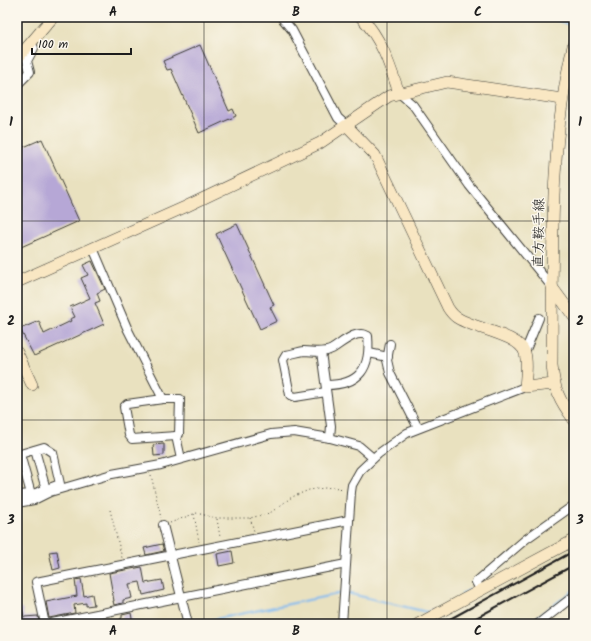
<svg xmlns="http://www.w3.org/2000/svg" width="591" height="641" font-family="Kalam,'Klee One',sans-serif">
  <rect width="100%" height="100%" fill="#fbf7ec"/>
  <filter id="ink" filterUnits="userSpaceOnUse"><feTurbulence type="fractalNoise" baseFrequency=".025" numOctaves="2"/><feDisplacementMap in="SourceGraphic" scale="8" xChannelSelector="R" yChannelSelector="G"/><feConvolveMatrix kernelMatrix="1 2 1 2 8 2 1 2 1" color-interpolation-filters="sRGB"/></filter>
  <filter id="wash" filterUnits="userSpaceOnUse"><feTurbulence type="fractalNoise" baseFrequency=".012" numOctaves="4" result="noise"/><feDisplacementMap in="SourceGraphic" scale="16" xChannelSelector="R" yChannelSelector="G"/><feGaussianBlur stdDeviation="0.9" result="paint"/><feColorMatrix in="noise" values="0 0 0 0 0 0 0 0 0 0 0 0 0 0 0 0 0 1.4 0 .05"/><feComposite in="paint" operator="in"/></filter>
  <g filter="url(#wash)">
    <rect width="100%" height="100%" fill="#e9e1bf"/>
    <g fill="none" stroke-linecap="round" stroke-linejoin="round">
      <g stroke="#7fbaf0" stroke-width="2">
        <path d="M547,17L568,24L574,30"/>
        <path d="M347,593L427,612L432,611"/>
        <path d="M462,594L470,590"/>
        <path d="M191,624L343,593"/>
        <path d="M528,624L574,590"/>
      </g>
    </g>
    <g id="blocks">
      <g fill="#b6a7d6">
        <path d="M200,45L229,111L233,109L236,116L199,133L171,69L167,70L163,61Z"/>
        <path d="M42,139L79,221L21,247L17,239V150Z"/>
        <path d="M237,224L274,305L270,307L277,321L260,329L216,234Z"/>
        <path d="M92,261L105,289L97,293L100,301L95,303L104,324L34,356L20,329L39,321L44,334L71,321L70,319L75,317L70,307L90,298L81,278L88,275L83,265Z"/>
        <path d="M164,444V455L154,456L153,445Z"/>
        <path d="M162,544L164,551L146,555L144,548Z"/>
        <path d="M57,551L60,568L53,570L49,552Z"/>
        <path d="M232,551L234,563L219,566L217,554Z"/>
        <path d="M142,567L145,583L162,580L164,590L143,595L140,582L129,584L132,598L123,600V603L114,605L113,601H114L109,573Z"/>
        <path d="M81,579L84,596L92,594L94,605L86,606V603L74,605L75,613L49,618L46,602L77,596L75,580Z"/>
        <path d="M17,608H22L24,617L38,616L39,622L17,624Z"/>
        <path d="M131,613L133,624H121L120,619L122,618V615Z"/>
      </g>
    </g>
  </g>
  <g filter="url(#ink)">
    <use href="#blocks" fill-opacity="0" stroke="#3b3a34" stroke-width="1"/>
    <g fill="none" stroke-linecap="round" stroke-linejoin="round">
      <g stroke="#3b3a34" stroke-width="10">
        <g id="street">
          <path d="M281,17L292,30L338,118L347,126"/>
          <path d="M17,85L30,72L27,61L34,48L31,42"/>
          <path d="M399,93L413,105L469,185L552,287"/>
          <path d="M93,248L128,330L163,399H180L179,434L176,436L181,459"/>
          <path d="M390,344L387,360L390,373L418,428"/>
          <path d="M321,352L331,426L330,438"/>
          <path d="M525,352L539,318"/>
          <path d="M369,353L388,357"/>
          <path d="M326,385C360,385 371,368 368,336C356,329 342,343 332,349C323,354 313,351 304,351C298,352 292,354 286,355L283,360L290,395L295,397L326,392"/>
          <path d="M163,399L127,404L124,407L129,435L132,439L176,436"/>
          <path d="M35,450L47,493"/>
          <path d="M20,454L31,494"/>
          <path d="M17,455L44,447L53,453L60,484L33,494L17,495"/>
          <path d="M17,503L34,500L50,492L112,474L161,465L271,434L294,432L330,438L359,446L373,458"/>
          <path d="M163,525L188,624"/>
          <path d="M481,591L476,582L526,539L574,505"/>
          <path d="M45,624L36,582L349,520"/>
          <path d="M47,624L346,564"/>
          <path d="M342,624L351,492L352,485L360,471L378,454L407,433L525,387"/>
          <path d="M538,624L574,596"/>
        </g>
      </g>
      <g stroke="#3b3a34" stroke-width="12">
        <g id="secondary">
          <path d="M361,17C382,39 390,66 399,93"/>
          <path d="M574,42C548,147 553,257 552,365C554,389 559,400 574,420"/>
          <path d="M17,59L53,17"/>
          <path d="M347,126L375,155L448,308C450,311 453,315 456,317C473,329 519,334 525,353C528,364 526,376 525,387L554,384"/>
          <path d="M17,282L185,207L320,143L389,96L447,82L562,99"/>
          <path d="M552,287L574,317"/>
          <path d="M17,352L32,385"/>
          <path d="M418,624L574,540"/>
        </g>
      </g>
      <g stroke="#3b3a34" stroke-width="1" stroke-dasharray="1 3" stroke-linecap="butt">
        <path d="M151,475L161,518"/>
        <path d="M110,510L122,558"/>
        <path d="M194,514L199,542"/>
        <path d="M250,518L254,531"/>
        <path d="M217,519L220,537"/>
        <path d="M170,523L196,513L217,518H250L270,513L292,497L309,490L333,487L343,489"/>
      </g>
      <use href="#street" stroke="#fff" stroke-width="8"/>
      <use href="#secondary" stroke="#f9e7c3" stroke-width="11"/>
      <g stroke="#1c1c1c" stroke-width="2">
        <path d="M441,624L574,551"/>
        <path d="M465,624L574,565"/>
      </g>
    </g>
  </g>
  <path fill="none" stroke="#1c1c1c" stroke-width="1" stroke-opacity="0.55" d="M204,17V624M387,17V624M17,221H574M17,420H574"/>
  <g text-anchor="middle" stroke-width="3" stroke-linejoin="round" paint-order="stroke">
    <g font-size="14" fill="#1c1c1c" stroke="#fbf7ec">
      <text transform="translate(538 233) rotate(-89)" y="5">直方鞍手線</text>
    </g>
  </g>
  <rect width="591" height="641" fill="none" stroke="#fbf7ec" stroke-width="44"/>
  <path d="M32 48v6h99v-6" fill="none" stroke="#1c1c1c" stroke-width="2"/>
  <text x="38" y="48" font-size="12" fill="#1c1c1c" stroke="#fbf7ec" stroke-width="3" paint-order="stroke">100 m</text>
  <rect x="22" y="22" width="547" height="597" fill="none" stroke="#1c1c1c" stroke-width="1.5"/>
  <g font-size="13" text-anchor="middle" font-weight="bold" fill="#1c1c1c">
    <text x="113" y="16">A</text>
    <text x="296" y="16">B</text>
    <text x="478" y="16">C</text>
    <text x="11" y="126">1</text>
    <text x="580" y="126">1</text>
    <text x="11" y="325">2</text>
    <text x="580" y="325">2</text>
    <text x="11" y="524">3</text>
    <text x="580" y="524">3</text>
    <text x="113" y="635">A</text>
    <text x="296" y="635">B</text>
    <text x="478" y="635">C</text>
  </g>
</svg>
